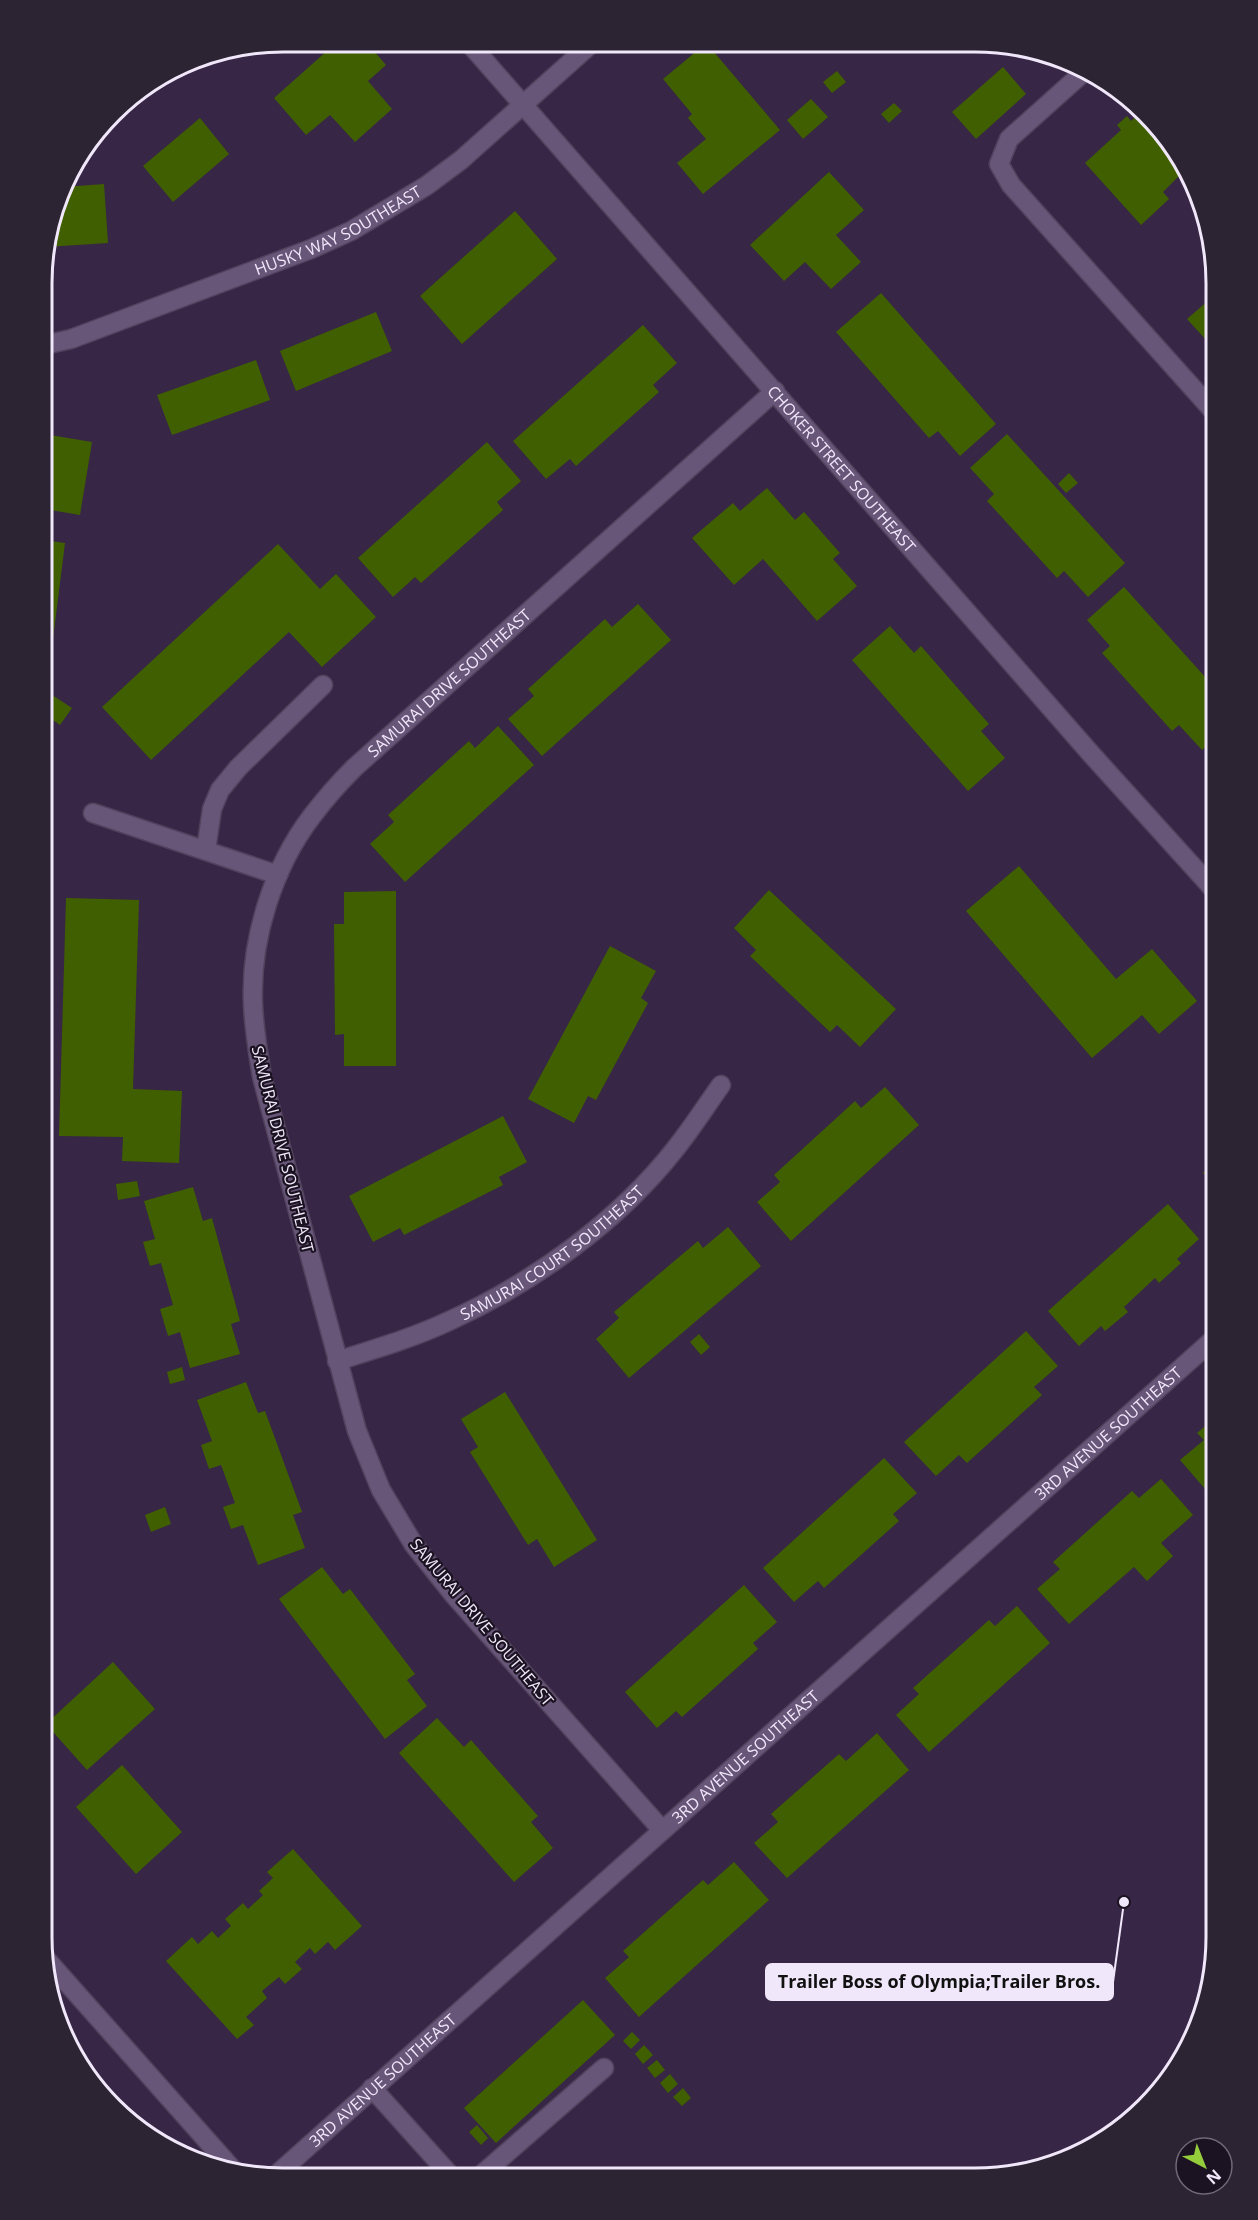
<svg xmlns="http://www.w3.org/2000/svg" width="1258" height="2220" font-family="'Open Sans',sans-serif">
  <rect width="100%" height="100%" fill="#372645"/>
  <g fill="#405f00">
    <path d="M337,42L367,43L386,65L368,81L392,109L355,142L330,115L306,135L274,98Z"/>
    <path d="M704,45H708L780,130L703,194L677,163L706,139L688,118L692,114L663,79Z"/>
    <path d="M1003,67L1026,94L976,139L952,112Z"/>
    <path d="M837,71L846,82L832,93L823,82Z"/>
    <path d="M811,99L828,117L803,139L787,120Z"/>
    <path d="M894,103L902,111L889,123L881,114Z"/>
    <path d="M1142,111L1175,149L1190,178L1185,182L1179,176L1163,192L1169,199L1141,225L1085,163L1121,130L1117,125L1127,116L1131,121Z"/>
    <path d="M200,118L229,154L173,202L143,166Z"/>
    <path d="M829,172L864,210L836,235L861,262L831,289L805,262L784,281L750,245Z"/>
    <path d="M104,184L108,243L46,247L64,187Z"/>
    <path d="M515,211L557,259L462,344L420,296Z"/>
    <path d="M881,293L996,424L960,456L938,431L929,438L836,332Z"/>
    <path d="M1210,299L1216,306V351L1187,319Z"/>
    <path d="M376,312L392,351L296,391L280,351Z"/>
    <path d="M643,325L677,363L653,385L659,392L576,466L570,459L546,479L513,441Z"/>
    <path d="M256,360L270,400L172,435L157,395Z"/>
    <path d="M44,434L92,442L80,515L44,509Z"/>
    <path d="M1007,434L1125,563L1088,597L1064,571L1057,578L987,501L994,494L970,468Z"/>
    <path d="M487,442L521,481L497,502L503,510L421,583L415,577L393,597L358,558Z"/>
    <path d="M1069,473L1078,483L1066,493L1058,484Z"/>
    <path d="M767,488L795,520L804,512L840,553L833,559L857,586L817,621L763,559L734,585L692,538L733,503L740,511Z"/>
    <path d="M44,540L65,543L52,647L44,646Z"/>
    <path d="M278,544L320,589L336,574L376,617L322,667L289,632L151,760L102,707Z"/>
    <path d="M1124,587L1216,689V738L1202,750L1179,725L1172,731L1102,653L1110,646L1087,620Z"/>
    <path d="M638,604L671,640L542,756L508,719L534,696L528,689L605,619L612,627Z"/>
    <path d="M890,626L914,653L921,646L989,724L981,731L1005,758L968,791L852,660Z"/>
    <path d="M43,689L72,708L60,725L43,713Z"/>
    <path d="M498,726L534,765L405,882L370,844L394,822L388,815L469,741L475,748Z"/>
    <path d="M1019,866L1116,979L1152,949L1197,1001L1159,1034L1142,1015L1092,1058L966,911Z"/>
    <path d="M769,890L896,1009L860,1047L837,1025L830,1032L750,956L756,950L734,928Z"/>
    <path d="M396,891V1066H344V1034L335,1035L334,924H344V892Z"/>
    <path d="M66,898L139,900L133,1089L182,1091L179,1163L122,1161L123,1137L59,1136Z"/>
    <path d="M610,946L656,971L641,998L648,1003L596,1100L588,1096L574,1123L528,1099Z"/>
    <path d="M885,1087L919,1125L791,1241L757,1202L780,1182L774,1175L855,1101L861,1108Z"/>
    <path d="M503,1116L527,1162L499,1177L503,1185L404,1235L400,1228L373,1242L349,1196Z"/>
    <path d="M1216,1161V1186L1203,1173Z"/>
    <path d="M137,1181L140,1196L118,1200L116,1184Z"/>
    <path d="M193,1187L203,1221L212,1218L240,1321L231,1324L240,1354L190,1368L180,1332L168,1336L160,1309L173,1305L161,1263L150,1266L143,1242L155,1239L144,1201Z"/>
    <path d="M1168,1204L1199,1239L1177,1259L1181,1263L1159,1283L1155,1278L1124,1307L1128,1312L1105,1331L1101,1326L1079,1346L1048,1311Z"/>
    <path d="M728,1227L761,1266L629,1378L596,1339L619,1318L614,1312L698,1241L703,1248Z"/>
    <path d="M1026,1331L1058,1366L1034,1387L1042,1395L967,1463L959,1455L936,1476L904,1442Z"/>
    <path d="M699,1334L710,1347L701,1355L690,1342Z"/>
    <path d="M182,1367L185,1380L170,1384L167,1372Z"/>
    <path d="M246,1382L258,1413L265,1411L302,1512L293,1515L305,1548L258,1565L243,1525L231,1529L223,1507L235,1503L221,1465L209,1469L201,1445L212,1441L197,1400Z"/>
    <path d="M505,1392L597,1540L554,1567L537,1539L528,1545L470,1452L478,1447L461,1419Z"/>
    <path d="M1216,1417V1494L1212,1497L1180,1460L1204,1440L1197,1433Z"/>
    <path d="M884,1458L917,1493L893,1514L899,1521L824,1588L818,1581L794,1602L763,1568Z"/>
    <path d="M1161,1479L1193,1515L1161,1543L1173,1556L1147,1581L1134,1567L1069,1624L1037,1589L1060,1569L1053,1562L1132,1491L1139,1498Z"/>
    <path d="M165,1507L171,1524L151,1532L145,1515Z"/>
    <path d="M322,1567L343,1594L350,1589L415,1674L407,1680L427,1706L385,1739L279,1599Z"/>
    <path d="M744,1585L777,1622L753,1643L758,1649L682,1717L676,1711L657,1728L625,1692Z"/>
    <path d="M1017,1606L1050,1643L929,1752L896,1715L919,1694L913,1688L989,1620L995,1626Z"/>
    <path d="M113,1662L155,1709L87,1770L46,1724Z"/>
    <path d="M437,1718L464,1747L471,1740L538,1816L531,1822L553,1848L514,1882L399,1753Z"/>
    <path d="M877,1733L909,1770L787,1878L754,1843L778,1822L771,1814L839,1754L846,1761Z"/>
    <path d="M122,1765L182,1832L136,1874L76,1807Z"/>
    <path d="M293,1849L362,1926L335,1950L328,1942L315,1954L310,1948L295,1962L302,1969L285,1984L279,1977L262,1991L267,1998L246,2017L254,2025L237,2039L166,1961L192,1937L198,1944L212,1931L218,1938L231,1926L225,1919L243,1903L248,1909L263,1895L259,1891L273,1878L267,1872Z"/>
    <path d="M734,1862L769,1900L639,2017L605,1978L629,1957L623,1951L703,1880L708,1885Z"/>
    <path d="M583,2000L615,2035L496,2143L464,2108Z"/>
    <path d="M632,2032L640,2040L631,2049L623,2041Z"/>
    <path d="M644,2045L653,2055L643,2064L635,2054Z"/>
    <path d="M657,2060L665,2070L655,2078L647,2068Z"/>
    <path d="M670,2074L678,2084L668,2093L660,2083Z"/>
    <path d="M683,2088L691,2098L682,2106L673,2097Z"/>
    <path d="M477,2125L488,2138L481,2145L469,2132Z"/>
  </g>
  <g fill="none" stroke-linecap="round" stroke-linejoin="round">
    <g stroke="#51425d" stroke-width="21">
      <g id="service">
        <path d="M1086,70L1009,139L999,164L1011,185L1216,414"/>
        <path d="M93,813L278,875"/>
        <path d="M206,850L212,809L220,790L238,768L323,685"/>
        <path d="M372,2088L451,2176"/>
        <path d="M479,2177L604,2068"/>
      </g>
    </g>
    <g stroke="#51425d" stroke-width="21">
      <g id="minor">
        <path id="s1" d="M469,43L1092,755L1216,892"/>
        <path id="s2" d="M44,345L71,339L311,249L351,231L426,186L461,160L591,44"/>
        <path id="s3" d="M337,1361C375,1349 413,1338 449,1321C533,1283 619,1221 676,1148C692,1128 706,1106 721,1085"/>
        <path id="s4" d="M662,1830L453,1594L414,1545L381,1490L357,1431L262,1077C258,1053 254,1029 253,1004C250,940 273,867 312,816C325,799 339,783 354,768L775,391"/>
        <path d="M46,1959L235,2172"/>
        <path id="s5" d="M275,2176L1216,1337"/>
      </g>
    </g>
    <use href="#service" stroke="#685679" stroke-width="18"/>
    <use href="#minor" stroke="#685679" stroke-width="18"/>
  </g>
  <g text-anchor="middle" stroke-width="4.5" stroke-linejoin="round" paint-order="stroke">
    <g font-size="16" fill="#f1e7fb" stroke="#1b1321">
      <text dy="6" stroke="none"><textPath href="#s2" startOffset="316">HUSKY WAY SOUTHEAST</textPath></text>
      <text dy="6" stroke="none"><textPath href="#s1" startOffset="566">CHOKER STREET SOUTHEAST</textPath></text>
      <text dy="6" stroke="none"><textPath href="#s4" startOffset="1338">SAMURAI DRIVE SOUTHEAST</textPath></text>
      <text transform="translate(283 1149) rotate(76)" y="6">SAMURAI DRIVE SOUTHEAST</text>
      <text dy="6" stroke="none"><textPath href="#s3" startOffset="243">SAMURAI COURT SOUTHEAST</textPath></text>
      <text dy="6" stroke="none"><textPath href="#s5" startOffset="1116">3RD AVENUE SOUTHEAST</textPath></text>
      <text transform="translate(482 1622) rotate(50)" y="6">SAMURAI DRIVE SOUTHEAST</text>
      <text dy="6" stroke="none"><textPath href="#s5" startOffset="630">3RD AVENUE SOUTHEAST</textPath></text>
      <text dy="6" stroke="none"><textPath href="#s5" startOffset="144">3RD AVENUE SOUTHEAST</textPath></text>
    </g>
  </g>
  <path d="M0 0H1258V2220H0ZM283 52H975A231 231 0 0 1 1206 283V1937A231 231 0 0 1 975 2168H283A231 231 0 0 1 52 1937V283A231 231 0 0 1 283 52Z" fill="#2c2432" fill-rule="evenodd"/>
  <path fill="none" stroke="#f1e7fb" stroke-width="3" d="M283 52H975A231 231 0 0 1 1206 283V1937A231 231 0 0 1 975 2168H283A231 231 0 0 1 52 1937V283A231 231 0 0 1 283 52Z"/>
  <path fill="none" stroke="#f1e7fb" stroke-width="2" d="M1124 1902L1113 1982"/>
  <circle fill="#f1e7fb" stroke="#1b1321" stroke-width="2" cx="1124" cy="1902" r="6"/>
  <rect fill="#f1e7fb" stroke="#f1e7fb" stroke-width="2" x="766" y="1964" width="347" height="36" rx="6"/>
  <g font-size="18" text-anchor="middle" font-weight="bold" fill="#111">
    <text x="939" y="1988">Trailer Boss of Olympia;Trailer Bros.</text>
  </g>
  <g transform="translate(1204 2166) rotate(138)"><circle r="28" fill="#1b1321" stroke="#716878" stroke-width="1.5"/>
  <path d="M0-4.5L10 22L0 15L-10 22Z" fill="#94cc3c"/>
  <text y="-9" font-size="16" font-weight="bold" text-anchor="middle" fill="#f1e7fb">N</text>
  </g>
</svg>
